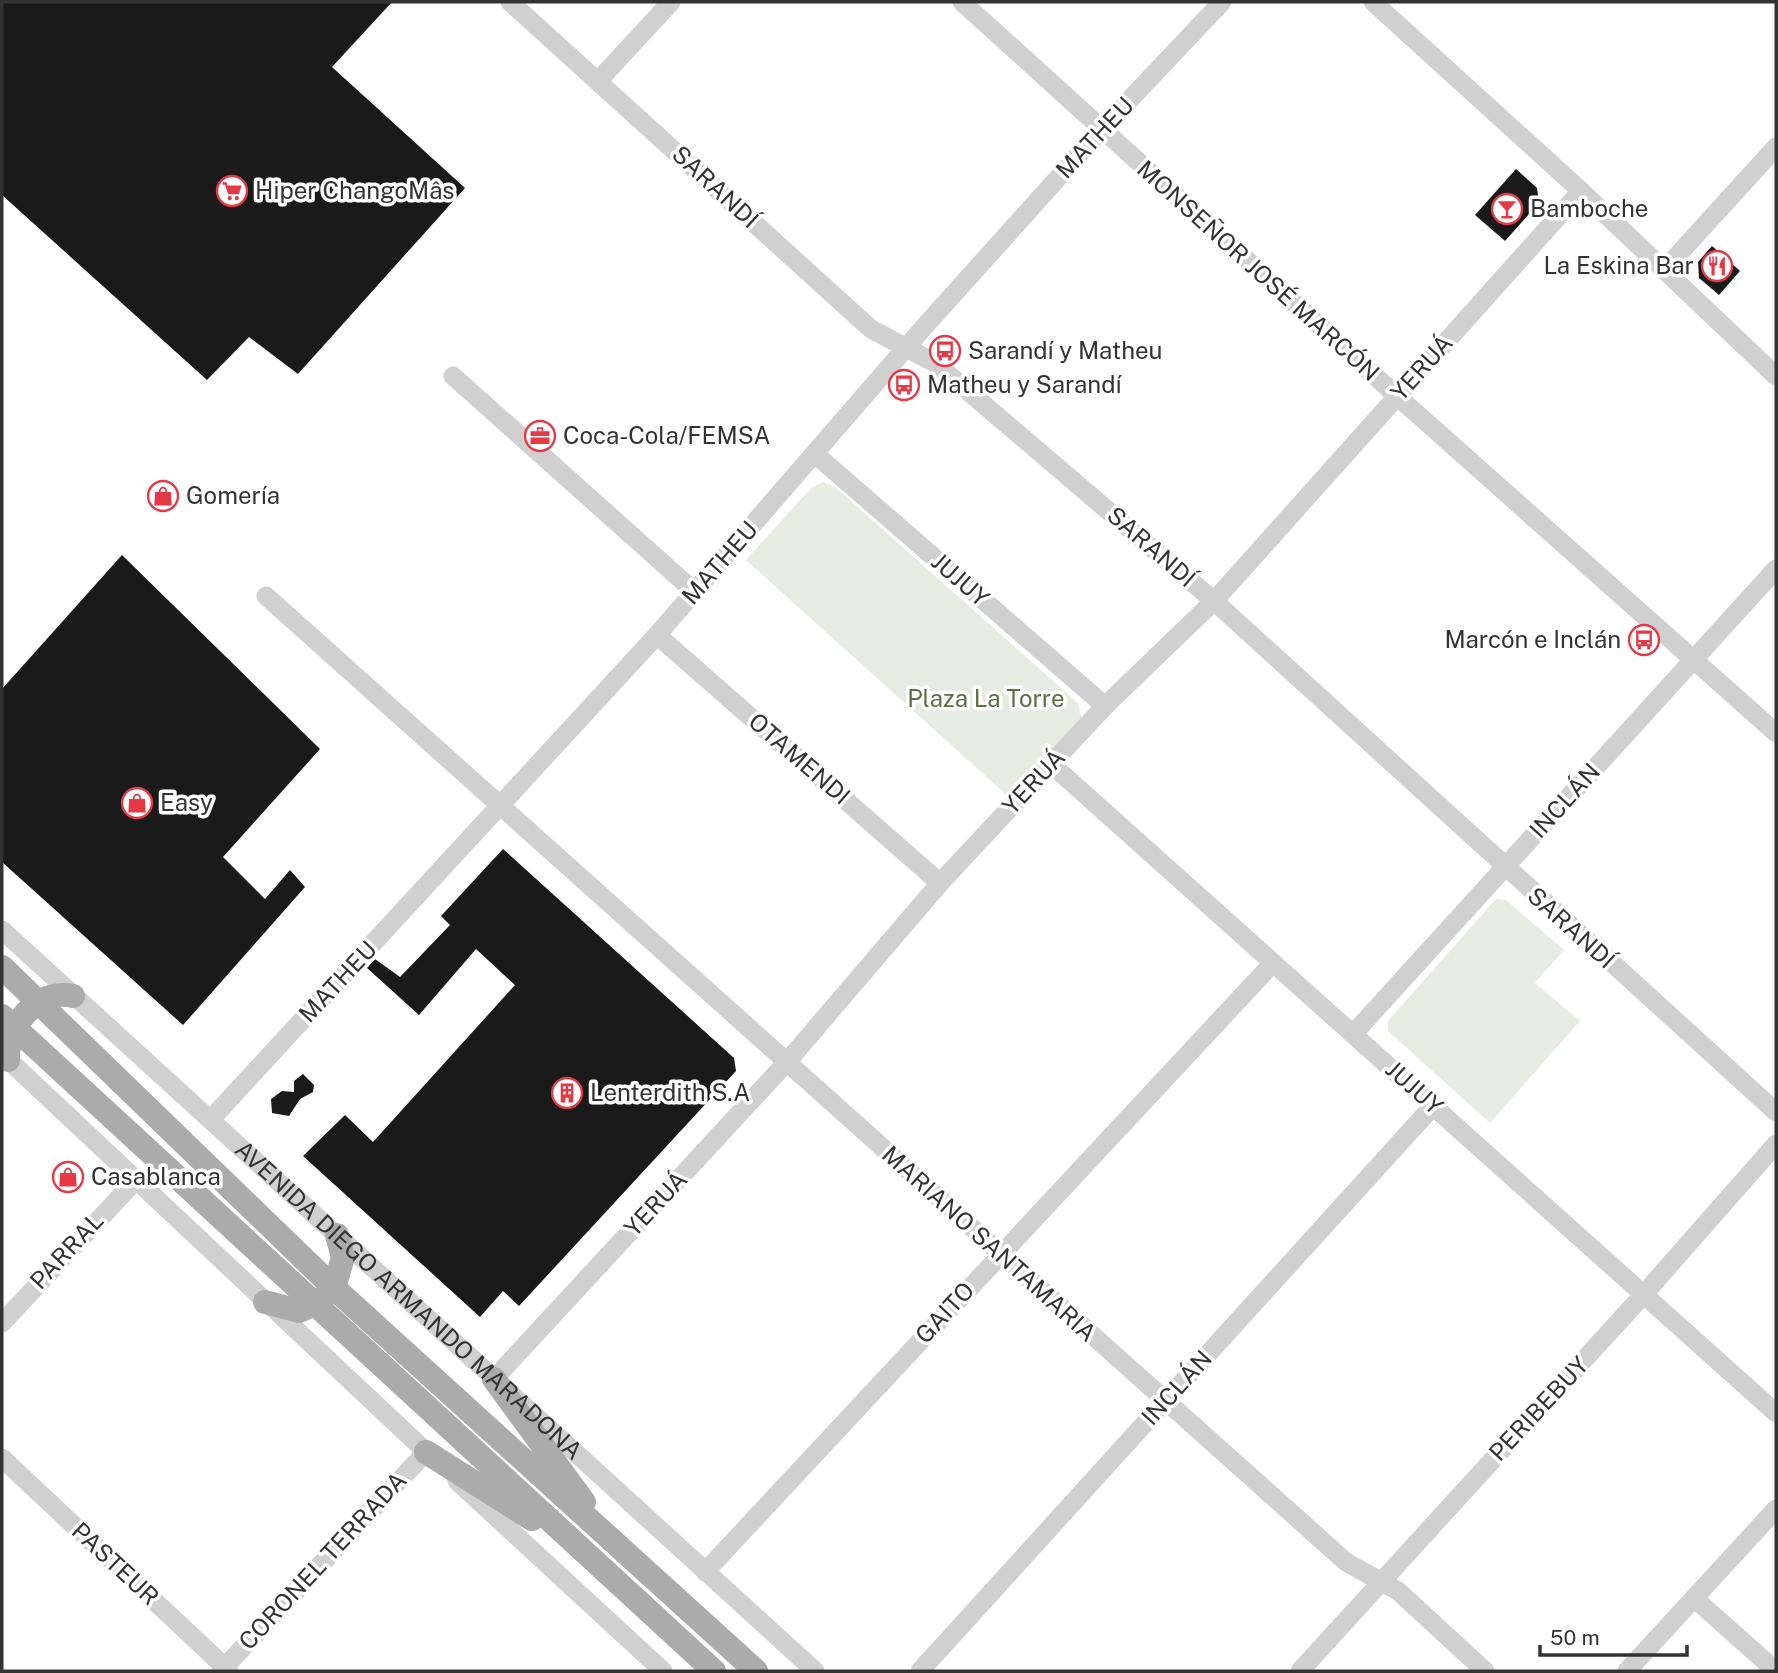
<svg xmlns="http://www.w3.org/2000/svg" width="1778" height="1673" font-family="'Public Sans',sans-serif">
  <rect width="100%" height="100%" fill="#fff"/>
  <g fill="#e6ecdf">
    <path d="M823,482L835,487L1078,703L1082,719L1010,798L746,560L811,488Z"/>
    <path d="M1496,899L1506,900L1564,950L1535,983L1580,1021L1490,1123L1388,1031V1021Z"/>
  </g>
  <g fill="#1a1a1a">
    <path d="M2,2H392L332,67L465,188L298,374L249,337L207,380L2,195Z"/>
    <path d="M1516,169L1537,188L1539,203L1505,241L1475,215Z"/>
    <path d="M1712,246L1740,271L1719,295L1699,278L1698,262Z"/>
    <path d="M122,555L320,749L223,857L265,899L290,870L305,887L183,1025L2,862V689Z"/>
    <path d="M503,849L734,1058L736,1071L519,1306L503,1291L480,1317L303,1156L345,1115L373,1142L515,985L476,949L419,1015L367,968L375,959L400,977L450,925L441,916Z"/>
    <path d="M303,1074L314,1085L313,1092L300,1099L289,1116L272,1113L271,1099L282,1091L294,1092V1081Z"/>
  </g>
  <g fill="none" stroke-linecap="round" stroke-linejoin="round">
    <g stroke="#d0d0d0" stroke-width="19">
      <path d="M510,2L871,329L935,363L1214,601L1776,1112"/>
      <path d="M962,2L1397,396L1776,733"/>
      <path d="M1373,2L1581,191L1776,376"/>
      <path d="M599,80L671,2"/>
      <path d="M1664,270L1776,147"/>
      <path d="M453,376L695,592"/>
      <path d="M815,454L1105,706"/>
      <path d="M266,596L1346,1562L1398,1591L1485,1671"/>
      <path d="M657,635L940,883"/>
      <path d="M1051,764L1776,1413"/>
      <path id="s1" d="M2,930L815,1671"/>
      <path d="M1354,1033L1776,569"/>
      <path d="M2,1054L435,1460"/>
      <path d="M212,1118L657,635L924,327L1102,129L1222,2"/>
      <path d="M2,1323L135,1181"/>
      <path d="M494,1379L786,1063L940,883L1105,706L1214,601L1581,191"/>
      <path d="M2,1458L229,1671"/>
      <path d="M457,1481L663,1671"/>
      <path d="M705,1572L1272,964"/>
      <path d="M1695,1599L1776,1671"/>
      <path d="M221,1671L426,1452"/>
      <path d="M920,1671L1434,1105"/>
      <path d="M1300,1671L1644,1294L1776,1144"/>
      <path d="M1627,1671L1776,1509"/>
    </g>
    <g stroke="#ababab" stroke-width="24">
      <path d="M2,967L334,1288L756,1671"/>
      <path d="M2,1016L714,1671"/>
      <path d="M8,1060C7,1026 37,988 73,996"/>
      <path d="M265,1302L299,1311L317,1303L334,1288L343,1257L337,1235"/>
      <path d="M494,1379L584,1502"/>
      <path d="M426,1452L532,1519"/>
    </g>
  </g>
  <defs>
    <g id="supermarket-ring" transform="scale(1.575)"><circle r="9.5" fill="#fff" stroke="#e63946" stroke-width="1.5"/><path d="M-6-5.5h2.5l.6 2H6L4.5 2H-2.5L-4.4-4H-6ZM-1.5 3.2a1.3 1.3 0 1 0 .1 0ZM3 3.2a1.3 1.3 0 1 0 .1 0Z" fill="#e63946"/></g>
    <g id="bar-ring" transform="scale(1.575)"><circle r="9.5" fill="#fff" stroke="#e63946" stroke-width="1.5"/><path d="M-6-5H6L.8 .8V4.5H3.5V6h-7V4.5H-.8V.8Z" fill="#e63946"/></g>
    <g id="restaurant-ring" transform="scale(1.575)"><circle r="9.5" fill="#fff" stroke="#e63946" stroke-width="1.5"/><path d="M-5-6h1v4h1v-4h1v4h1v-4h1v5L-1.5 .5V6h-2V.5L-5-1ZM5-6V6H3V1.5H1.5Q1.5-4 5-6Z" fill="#e63946"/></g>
    <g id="bus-ring" transform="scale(1.575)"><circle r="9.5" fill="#fff" stroke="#e63946" stroke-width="1.5"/><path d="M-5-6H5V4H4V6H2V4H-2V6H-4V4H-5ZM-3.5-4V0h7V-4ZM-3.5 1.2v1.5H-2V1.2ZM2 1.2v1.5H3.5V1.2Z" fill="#e63946"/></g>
    <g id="office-ring" transform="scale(1.575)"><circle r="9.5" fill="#fff" stroke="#e63946" stroke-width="1.5"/><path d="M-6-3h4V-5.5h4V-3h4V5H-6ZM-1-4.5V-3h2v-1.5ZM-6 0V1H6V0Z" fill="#e63946"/></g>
    <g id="shop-ring" transform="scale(1.575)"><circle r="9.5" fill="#fff" stroke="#e63946" stroke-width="1.5"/><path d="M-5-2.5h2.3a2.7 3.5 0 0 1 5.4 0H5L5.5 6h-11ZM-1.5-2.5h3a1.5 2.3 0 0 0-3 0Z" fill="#e63946"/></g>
    <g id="building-ring" transform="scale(1.575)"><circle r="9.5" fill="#fff" stroke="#e63946" stroke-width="1.5"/><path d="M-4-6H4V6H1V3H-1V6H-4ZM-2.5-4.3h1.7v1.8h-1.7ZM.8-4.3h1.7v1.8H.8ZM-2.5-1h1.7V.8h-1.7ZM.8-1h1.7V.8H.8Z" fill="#e63946"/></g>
  </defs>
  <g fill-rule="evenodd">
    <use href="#supermarket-ring" x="232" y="191"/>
    <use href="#bar-ring" x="1507" y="209"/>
    <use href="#restaurant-ring" x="1717" y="266"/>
    <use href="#bus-ring" x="945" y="351"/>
    <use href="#bus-ring" x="904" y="385"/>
    <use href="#office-ring" x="540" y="436"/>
    <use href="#shop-ring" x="163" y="496"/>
    <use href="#bus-ring" x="1644" y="640"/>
    <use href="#shop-ring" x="137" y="803"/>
    <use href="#building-ring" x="567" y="1093"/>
    <use href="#shop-ring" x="68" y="1177"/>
  </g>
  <g text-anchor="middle" stroke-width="7" stroke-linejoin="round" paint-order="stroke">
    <g font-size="24" fill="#333" stroke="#fff">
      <text transform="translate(1095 138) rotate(-47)" y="8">MATHEU</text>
      <text transform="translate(715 187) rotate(43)" y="8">SARANDÍ</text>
      <text transform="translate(1258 271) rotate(42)" y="8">MONSEÑOR JOSÉ MARCÓN</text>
      <text transform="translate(1422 368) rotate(-48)" y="8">YERUÁ</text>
      <text transform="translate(1151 547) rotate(41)" y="8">SARANDÍ</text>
      <text transform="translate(720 563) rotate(-49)" y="8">MATHEU</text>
      <text transform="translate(960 580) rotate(41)" y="8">JUJUY</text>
      <text transform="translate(799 759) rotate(41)" y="8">OTAMENDI</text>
      <text transform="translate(1034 782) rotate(-47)" y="8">YERUÁ</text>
      <text transform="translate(1565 801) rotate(-48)" y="8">INCLÁN</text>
      <text transform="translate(1571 928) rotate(42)" y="8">SARANDÍ</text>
      <text transform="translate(338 982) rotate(-47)" y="8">MATHEU</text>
      <text transform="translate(1414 1088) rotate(42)" y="8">JUJUY</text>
      <text transform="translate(656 1204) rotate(-47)" y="8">YERUÁ</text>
      <text transform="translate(989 1244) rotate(42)" y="8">MARIANO SANTAMARIA</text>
      <text transform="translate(67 1251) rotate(-47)" y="8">PARRAL</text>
      <text dy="8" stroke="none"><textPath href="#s1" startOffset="550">AVENIDA DIEGO ARMANDO MARADONA</textPath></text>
      <text transform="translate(945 1313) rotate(-47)" y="8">GAITO</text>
      <text transform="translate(1177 1388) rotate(-48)" y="8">INCLÁN</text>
      <text transform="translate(1539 1409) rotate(-47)" y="8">PERIBEBUY</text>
      <text transform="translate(323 1561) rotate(-47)" y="8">CORONEL TERRADA</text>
      <text transform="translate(115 1564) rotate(43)" y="8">PASTEUR</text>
    </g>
    <g font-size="24" fill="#333" stroke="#fff" text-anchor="start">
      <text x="255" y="199">Hiper ChangoMâs</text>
      <text x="1530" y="217">Bamboche</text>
      <text x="1694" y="274" text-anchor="end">La Eskina Bar</text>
      <text x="968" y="359">Sarandí y Matheu</text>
      <text x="927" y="393">Matheu y Sarandí</text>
      <text x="563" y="444">Coca-Cola/FEMSA</text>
      <text x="186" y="504">Gomería</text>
      <text x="1621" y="648" text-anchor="end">Marcón e Inclán</text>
      <text x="160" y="811">Easy</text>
      <text x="590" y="1101">Lenterdith S.A</text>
      <text x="91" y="1185">Casablanca</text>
    </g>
    <g font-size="24" fill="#56703f" stroke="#fff">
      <text x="986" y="707">Plaza La Torre</text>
    </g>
  </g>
  <rect width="1778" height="1673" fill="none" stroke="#333333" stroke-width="7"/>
  <path d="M1540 1645v10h147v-10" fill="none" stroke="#333333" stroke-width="3.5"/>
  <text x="1550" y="1645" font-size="21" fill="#333333" stroke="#ffffff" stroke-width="5" paint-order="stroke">50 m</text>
</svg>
